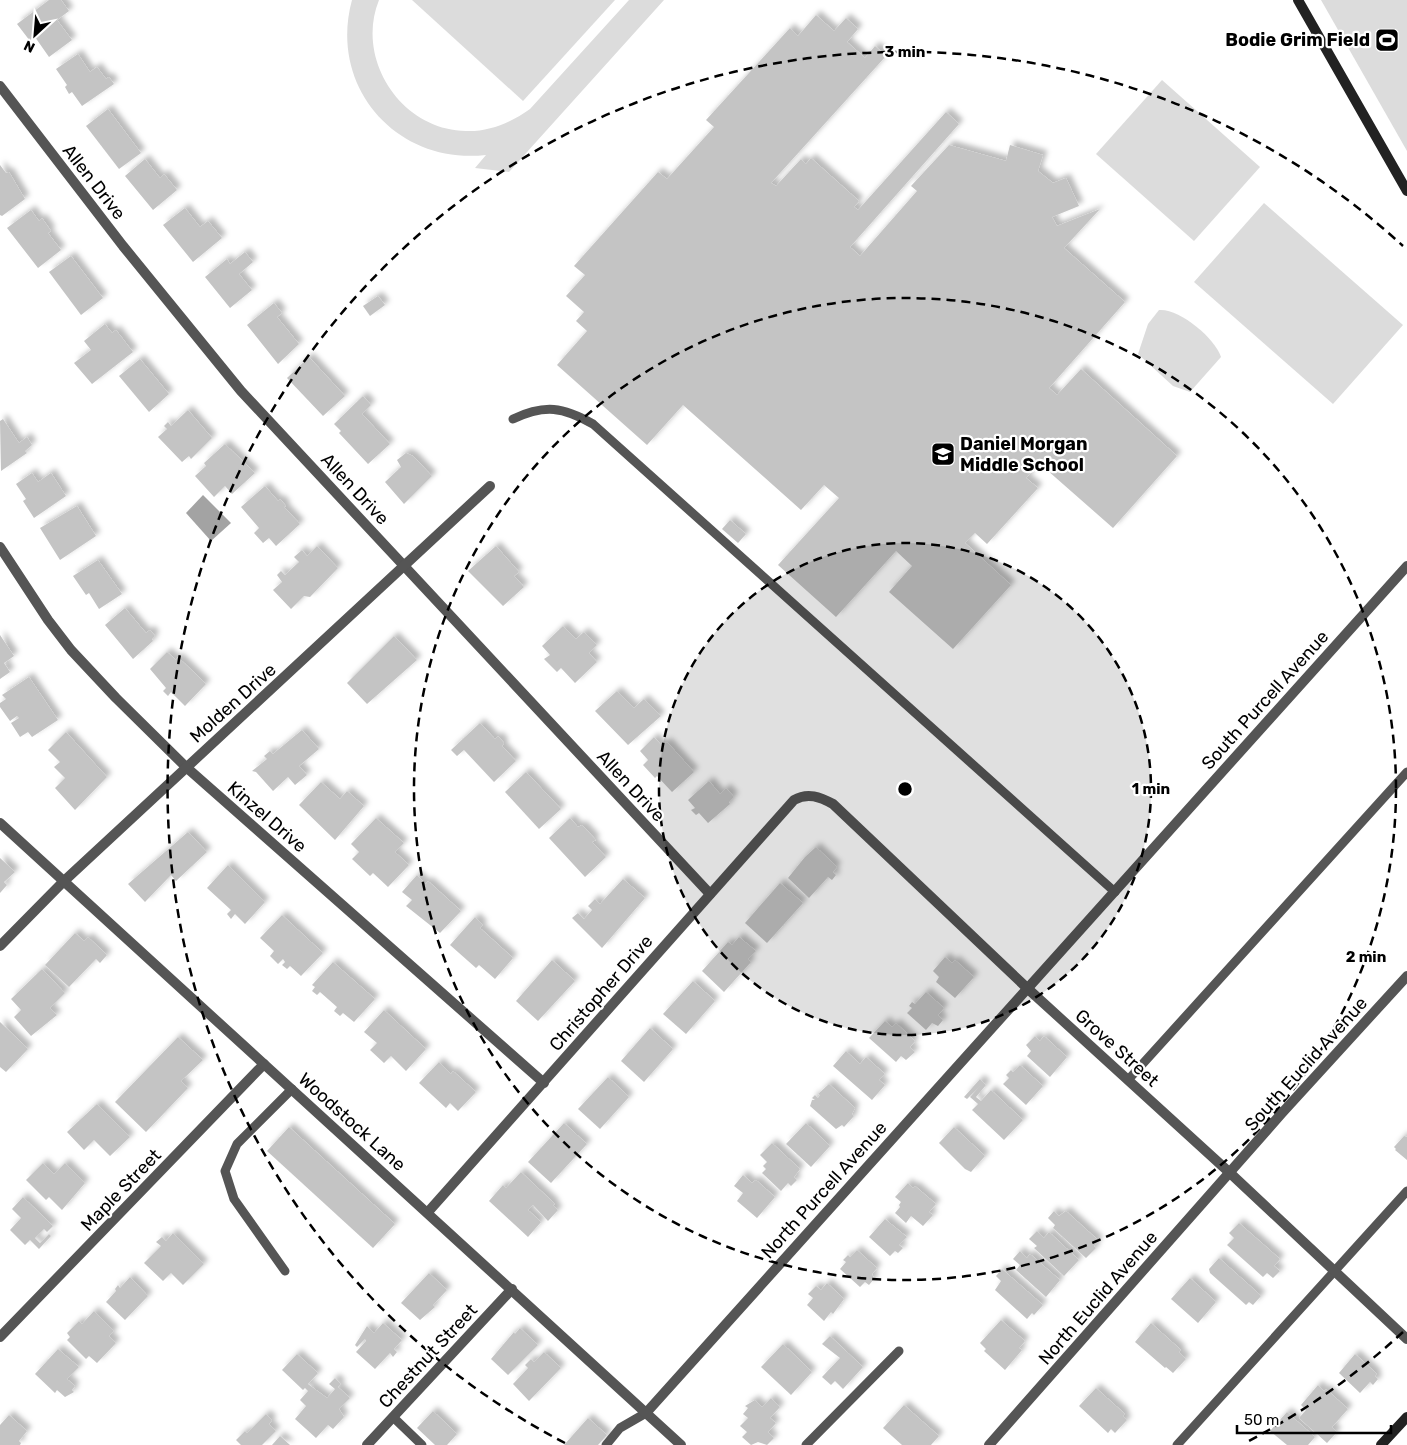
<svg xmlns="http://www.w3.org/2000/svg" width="1407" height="1445" font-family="Rubik,sans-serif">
  <defs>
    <filter id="shadow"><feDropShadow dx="4.5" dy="-4.5" stdDeviation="2.5" flood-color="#0004"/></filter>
  </defs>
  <rect width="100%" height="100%" fill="#fff"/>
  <g fill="#dcdcdc">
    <path d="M352,0H379C355,59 401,130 466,131C489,132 512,122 530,109L629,0H664L509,172L475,168L486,155C397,165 328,87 352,0Z"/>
    <path d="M412,0H615L523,101Z"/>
    <path d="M1321,0H1407V151Z"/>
    <path d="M1162,80L1260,167L1194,241L1096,154Z"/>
    <path d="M1264,203L1403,325L1333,404L1194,282Z"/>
    <path d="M1159,310C1179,308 1215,338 1221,357L1190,392L1173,386L1138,354L1148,324Z"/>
  </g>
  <path fill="#a3a3a3" d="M203,495L231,523L211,541L186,513Z"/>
  <g fill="#c4c4c4" filter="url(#shadow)">
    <path d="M49,0H61L69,11L57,20L72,40L49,57L35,37L30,41L17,24Z"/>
    <path d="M816,15L834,31L846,18L858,29L847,42L865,58L875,46L886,56L771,183L776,186L801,159L806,164L811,158L859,201L854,207L858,210L946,112L959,124L850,247L860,256L917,191L911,186L949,145L1006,161L1010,145L1043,155L1038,171L1053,183L1066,178L1079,206L1052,217L1057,226L1100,209L1064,248L1125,302L1049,388L1057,395L1081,369L1177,456L1113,528L1039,463L1026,478L1038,488L987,544L975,533L965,543L1011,585L953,649L889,592L912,566L896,551L836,617L778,565L839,498L824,485L801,510L683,405L647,445L557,365L587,331L576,321L584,312L566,296L585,275L574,266L658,172L667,179L714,127L706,120L790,28L798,36Z"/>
    <path d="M78,54L90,72L97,67L106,79L109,77L114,84L82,106L72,92L69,94L65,87L67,85L56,69Z"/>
    <path d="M108,109L141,153L119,169L86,126Z"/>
    <path d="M145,159L160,178L164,174L177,190L153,210L125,176Z"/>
    <path d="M0,165L6,173L9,172L25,199L2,216L0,215Z"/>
    <path d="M185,208L200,227L208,221L222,238L193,262L163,225Z"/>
    <path d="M31,210L39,221L42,218L51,231L48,233L61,250L38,268L7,228Z"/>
    <path d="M245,252L253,262L239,274L252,290L230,308L205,277L227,259L230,264Z"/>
    <path d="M71,256L103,298L81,315L49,272Z"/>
    <path d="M378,296L385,305L370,316L363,306Z"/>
    <path d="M274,303L282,313L277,317L299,344L278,364L247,325Z"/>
    <path d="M105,324L112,333L116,330L133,352L92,384L74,363L91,350L84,341Z"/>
    <path d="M309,357L345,396L323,416L287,378Z"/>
    <path d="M140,359L169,394L149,412L119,376Z"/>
    <path d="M363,396L371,405L362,414L390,444L368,464L339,433L341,431L334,424Z"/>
    <path d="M188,410L212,438L191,459L189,456L182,462L158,437L167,429L164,426L168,422L171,426Z"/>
    <path d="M3,419L19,443L27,437L32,445L25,451L27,453L1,471L0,421Z"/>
    <path d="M225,444L255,473L232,494L225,486L214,497L195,476L206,466L204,463Z"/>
    <path d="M406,453L413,456L432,476L404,504L385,482L401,467L397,460Z"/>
    <path d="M32,473L38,482L51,473L66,496L34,518L23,501L26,499L16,484Z"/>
    <path d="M265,486L278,501L280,499L286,506L284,507L300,524L276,546L269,538L263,543L254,533L259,528L241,507Z"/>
    <path d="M77,506L96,536L60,560L40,528Z"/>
    <path d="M730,520L746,534L738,543L722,529Z"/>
    <path d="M317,546L338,568L310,597L304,596L291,609L273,590L282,582L277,575L281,571L285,575L299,562L294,557L302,550L307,556Z"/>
    <path d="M496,546L519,572L514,576L524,587L503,606L468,571Z"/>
    <path d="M98,560L122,594L99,609L89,593L86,595L73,576Z"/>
    <path d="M125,608L146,633L150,630L155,636L152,639L153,641L133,659L105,625Z"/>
    <path d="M563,626L576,639L584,632L597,645L589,653L597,662L575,683L561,668L557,672L544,659L550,655L542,646Z"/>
    <path d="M0,635L14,656L4,663L10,672L0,679Z"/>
    <path d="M394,636L417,660L367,704L347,683Z"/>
    <path d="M167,652L176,660L178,657L206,684L185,706L171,692L168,696L163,691L166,688L150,669Z"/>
    <path d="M29,677L58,720L32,737L28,732L20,737L11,723L19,718L17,716L10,721L0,707V703L6,699L2,695Z"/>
    <path d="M617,691L634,708L644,699L661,716L628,745L595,711Z"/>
    <path d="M480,723L495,739L498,736L504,743L502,746L516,761L494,782L464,750L457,756L451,750Z"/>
    <path d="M302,730L319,749L299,766L307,775L295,785L288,777L273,791L256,772L252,771L267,759L264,756L270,751L273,754Z"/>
    <path d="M66,732L107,777L75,810L55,788L65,778L54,767L60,762L48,750Z"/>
    <path d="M654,737L662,746L667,742L694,772L672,792L657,776L655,778L643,765L648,760L640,751Z"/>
    <path d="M526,772L561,809L539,829L505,792Z"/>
    <path d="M709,781L720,794L726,788L734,797L729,802L730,804L708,823L699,813L696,815L691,810L695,808L688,800Z"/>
    <path d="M321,782L340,799L347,791L364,806L335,840L299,805Z"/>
    <path d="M376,818L404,843L395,852L409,865L388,887L373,873L370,876L352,859L359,852L351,844Z"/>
    <path d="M570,818L578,827L582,825L596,840L592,842L606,857L585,877L549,838Z"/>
    <path d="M188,832L207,852L176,881L171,875L145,902L128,884Z"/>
    <path d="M816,847L837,867L833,872L836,875L832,880L828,877L809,898L788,878L805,857Z"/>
    <path d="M0,858L15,872L4,882L7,885L0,893Z"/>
    <path d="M228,865L265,902L245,924L235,914L231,919L227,914L231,910L207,888Z"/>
    <path d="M417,875L426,884L428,881L461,911L440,933L406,906L412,900L402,892Z"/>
    <path d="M623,879L645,898L602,948L572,918L578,913L584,919L592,910L588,906L595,899L600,904Z"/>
    <path d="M780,883L803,903L767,943L745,923Z"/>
    <path d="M282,915L323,953L301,976L290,966L287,969L282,965L285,962L283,959L278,964L270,956L274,951L260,938Z"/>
    <path d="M475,917L483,925L480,928L513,958L495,979L479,965L476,968L450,945Z"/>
    <path d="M75,933L84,941L88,937L107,955L100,963L96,959L69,987L45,965Z"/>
    <path d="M739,937L756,951L748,959L751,962L724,992L702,971L728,942L732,945Z"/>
    <path d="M945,957L952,963L955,960L974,977L955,998L936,982L939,977L933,971Z"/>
    <path d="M552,960L575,981L538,1021L516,1001Z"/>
    <path d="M333,962L375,999L354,1022L343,1013L340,1016L334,1011L337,1007L320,992L317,995L312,991L315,987L312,985Z"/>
    <path d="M42,969L65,993L50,1008L57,1015L31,1036L14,1017L21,1010L11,999Z"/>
    <path d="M693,981L715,1001L686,1034L663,1014Z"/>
    <path d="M926,992L944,1008L938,1015L943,1020L938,1026L932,1023L926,1030L907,1013L912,1008L909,1006L912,1002L915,1004Z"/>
    <path d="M384,1010L426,1049L406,1071L391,1056L384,1063L370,1050L377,1043L364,1032Z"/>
    <path d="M885,1021L892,1027L896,1023L915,1041L910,1047L915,1052L906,1060L901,1056L896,1062L869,1038Z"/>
    <path d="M0,1022L28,1049L6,1072L0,1067Z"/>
    <path d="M650,1028L673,1049L644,1082L621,1061Z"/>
    <path d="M1035,1036L1040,1041L1044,1036L1067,1057L1050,1077L1027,1056L1031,1051L1026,1045Z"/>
    <path d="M178,1037L203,1060L181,1081L188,1088L146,1132L115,1102Z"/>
    <path d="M846,1051L860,1064L866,1057L885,1074L879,1080L885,1085L872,1100L833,1066Z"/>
    <path d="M439,1062L451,1074L453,1071L476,1092L458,1111L450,1103L446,1108L419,1083Z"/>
    <path d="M1020,1065L1043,1086L1026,1105L1003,1084L1009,1078L1006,1075L1011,1070L1013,1072Z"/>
    <path d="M608,1077L629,1097L600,1129L578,1109Z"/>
    <path d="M980,1079L986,1085L976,1097L981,1101L991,1090L1023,1120L1004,1140L972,1110L978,1104L970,1097L980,1086L967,1099L964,1097Z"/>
    <path d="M829,1084L855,1108L852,1114L854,1116L844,1127L842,1125L836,1129L810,1106L812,1100H815L812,1098L815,1095L818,1098L820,1095L818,1094Z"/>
    <path d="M97,1104L130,1137L110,1156L94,1140L84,1150L67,1132Z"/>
    <path d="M564,1123L587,1144L551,1183L528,1162Z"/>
    <path d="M806,1123L830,1146L811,1167L786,1144Z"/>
    <path d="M289,1127L395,1224L373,1248L267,1151Z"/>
    <path d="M954,1127L985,1156L971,1172L965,1169L939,1143Z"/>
    <path d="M1404,1136L1407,1137V1160L1395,1150L1396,1149L1394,1147Z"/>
    <path d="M772,1143L800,1169L794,1177L797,1180L791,1186L788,1183L781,1191L762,1173L766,1169L763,1166L767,1162L760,1155Z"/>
    <path d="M43,1163L54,1174L65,1163L85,1183L62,1210L49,1197L46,1200L26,1180Z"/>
    <path d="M521,1172L555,1204L553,1205L558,1210L548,1221L533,1205L528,1210L541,1222L528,1237L489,1201L503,1185L506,1188Z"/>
    <path d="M743,1175L752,1183L756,1180L775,1197L757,1218L737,1201L743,1193L734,1186Z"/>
    <path d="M908,1183L913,1188L915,1186L936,1204L929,1212L933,1215L923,1226L911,1216L906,1223L895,1213L900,1207L899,1205L901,1202L895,1197Z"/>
    <path d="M23,1197L53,1226L47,1232L44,1229L35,1238L40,1243L49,1234L51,1236L39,1249L30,1240L25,1245L10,1230L21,1218L12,1209Z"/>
    <path d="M1054,1211L1059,1216L1066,1211L1099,1241L1094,1246L1096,1248L1086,1258L1053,1228L1055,1225L1048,1218Z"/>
    <path d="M885,1219L907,1237L899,1245L903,1248L898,1253L895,1251L890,1256L869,1237Z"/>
    <path d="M1239,1223L1280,1259L1274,1266L1280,1271L1273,1278L1267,1273L1263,1277L1227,1245L1234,1238L1229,1233Z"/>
    <path d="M1037,1231L1044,1238L1049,1232L1079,1260L1064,1276L1034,1248L1037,1246L1029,1239Z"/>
    <path d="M173,1233L204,1264L183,1285L171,1273L163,1281L144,1263L161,1246L156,1242L162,1237L166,1241Z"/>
    <path d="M857,1250L877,1268L872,1274L874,1279L869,1285L865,1282L860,1287L840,1269L846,1262L843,1260L848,1255L850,1257Z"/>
    <path d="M1020,1251L1027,1258L1030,1254L1060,1280L1046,1297L1016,1270L1020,1265L1013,1259Z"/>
    <path d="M1219,1258L1257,1292L1261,1296L1253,1305L1249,1302L1246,1305L1210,1273L1209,1269Z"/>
    <path d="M1002,1269L1043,1305L1034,1315L1032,1313L1027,1319L995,1290L1001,1281L996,1276Z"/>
    <path d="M429,1273L447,1290L433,1305L435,1307L420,1320L401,1303Z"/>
    <path d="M130,1277L148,1296L125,1320L106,1302L116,1291L115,1289L118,1285L120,1288Z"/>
    <path d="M1190,1278L1216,1302L1198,1323L1171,1299Z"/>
    <path d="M827,1283L844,1299L833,1314L831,1312L824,1321L807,1305L813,1298L808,1294L816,1286L821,1290Z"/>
    <path d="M94,1311L114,1331L109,1336L116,1343L97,1363L89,1356L86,1359L67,1340L70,1337L67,1333L79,1321L82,1324Z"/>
    <path d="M1001,1320L1025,1341L1019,1348L1022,1350L1005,1370L984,1351L986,1349L980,1343Z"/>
    <path d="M383,1323L402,1340L394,1349L397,1352L393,1357L390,1353L375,1369L356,1352L366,1341L365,1339L357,1347L355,1345L367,1326L374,1333Z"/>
    <path d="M1151,1323L1181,1350L1179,1352L1186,1359L1173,1373L1166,1367L1165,1368L1135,1342Z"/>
    <path d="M520,1328L538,1345L508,1375L491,1359L514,1332L515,1334Z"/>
    <path d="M830,1336L863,1367L843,1389L835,1381L831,1385L822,1377L840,1358L822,1344Z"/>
    <path d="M783,1344L812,1372L791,1395L761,1367Z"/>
    <path d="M58,1349L79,1367L67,1379L75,1386L72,1390L74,1392L65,1397L57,1390L55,1393L35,1374Z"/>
    <path d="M544,1352L561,1368L529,1401L513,1384L528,1368L525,1365L531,1359L534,1362Z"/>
    <path d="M297,1354L318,1373L308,1384L312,1387L327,1398L335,1389L329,1384L335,1378L341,1384L338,1387L350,1398L339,1409L344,1417L333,1429L328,1425L316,1438L295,1419L306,1406L300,1400L308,1391L305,1388L303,1390L282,1370Z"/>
    <path d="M1355,1354L1377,1374L1375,1376L1378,1379L1373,1385L1370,1382L1360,1393L1339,1373Z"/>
    <path d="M1318,1385L1324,1391L1326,1389L1348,1409L1332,1427L1337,1432L1327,1443L1299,1418L1306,1410L1301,1405Z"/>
    <path d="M1096,1388L1125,1414L1123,1416L1127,1420L1115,1433L1111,1429L1108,1433L1079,1406Z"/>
    <path d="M771,1398L780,1407L770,1418L776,1423L768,1432L774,1438L767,1445L758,1442L751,1445L742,1437L747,1432L740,1426L748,1418L743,1414L748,1408L745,1406L755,1400L762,1407Z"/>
    <path d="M904,1405L939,1436L931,1445H902L883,1428Z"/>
    <path d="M433,1411L457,1434L447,1445H435L417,1428Z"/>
    <path d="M1287,1412L1315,1437L1308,1445H1287L1270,1431Z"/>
    <path d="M266,1414L272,1420L269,1424L276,1431L262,1445H241L236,1440L245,1431L247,1433Z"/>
    <path d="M9,1415L27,1431L19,1441L21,1443L20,1445H0V1425Z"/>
    <path d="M588,1418L607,1435L598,1445H564Z"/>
    <path d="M280,1436L290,1445H272Z"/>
  </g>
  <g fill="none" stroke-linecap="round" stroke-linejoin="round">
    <g stroke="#555" stroke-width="9">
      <path d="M513,419C545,404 563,407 593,424L1115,892"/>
      <path d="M1128,1080L1407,772"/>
      <path d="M285,1271L234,1199L225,1171L237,1144L292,1089"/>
      <path d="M393,1417L422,1445"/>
      <path d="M606,1445L620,1428L646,1413"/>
      <path d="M806,1445L899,1351"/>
      <path d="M1177,1445L1407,1191"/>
    </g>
    <g stroke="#555" stroke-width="10">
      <path d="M0,86L123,246L241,391L710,894"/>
      <path d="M0,547L48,620L71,650L116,698L186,767L544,1083"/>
      <path d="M0,946L63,882L490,486"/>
      <path d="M428,1212L794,800C808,792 820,797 833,804L1027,988L1230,1173L1407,1339"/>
      <path d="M0,1337L264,1064"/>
      <path d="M646,1413L1407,566"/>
      <path d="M367,1445L512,1289"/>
      <path d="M989,1445L1282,1113L1407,976"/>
    </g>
    <path stroke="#555" stroke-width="10" d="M0,823L681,1445"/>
    <g stroke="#222" stroke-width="10">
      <path d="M1298,0L1407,191"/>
      <path d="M1381,1445L1407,1417"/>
    </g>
  </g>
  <circle cx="905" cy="789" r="246" fill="#000" fill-opacity=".12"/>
  <g fill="none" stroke="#000" stroke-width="2.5" stroke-dasharray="9 6">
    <circle cx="905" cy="789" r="246"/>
    <circle cx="905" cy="789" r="491"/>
    <path d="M1403 1332A737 737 0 0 1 1245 1443M565 1443A737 737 0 1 1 1403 246"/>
  </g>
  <defs>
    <g id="stadium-square" transform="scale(1.25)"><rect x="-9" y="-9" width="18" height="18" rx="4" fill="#000" stroke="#fff"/><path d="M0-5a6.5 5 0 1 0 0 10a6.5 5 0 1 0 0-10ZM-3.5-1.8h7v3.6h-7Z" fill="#fff"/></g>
    <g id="school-square" transform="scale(1.25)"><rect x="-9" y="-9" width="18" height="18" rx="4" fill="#000" stroke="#fff"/><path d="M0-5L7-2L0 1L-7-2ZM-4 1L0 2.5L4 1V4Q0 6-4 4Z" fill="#fff"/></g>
  </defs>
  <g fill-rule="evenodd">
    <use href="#stadium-square" x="1387" y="40"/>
    <use href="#school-square" x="943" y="454"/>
  </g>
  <g text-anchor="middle" stroke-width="4.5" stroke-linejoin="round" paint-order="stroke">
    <g font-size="18" font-weight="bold" fill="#000" stroke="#fff" text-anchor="end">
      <text x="1370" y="46">Bodie Grim Field</text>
      <text x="960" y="450" text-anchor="start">Daniel Morgan<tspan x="960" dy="21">Middle School</tspan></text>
    </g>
    <g font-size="18" fill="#000" stroke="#fff">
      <text transform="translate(94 182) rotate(52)" y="6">Allen Drive</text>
      <text transform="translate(355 489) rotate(47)" y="6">Allen Drive</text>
      <text transform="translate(1265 700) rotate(-48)" y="6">South Purcell Avenue</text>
      <text transform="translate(233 703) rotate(-42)" y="6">Molden Drive</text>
      <text transform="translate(631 786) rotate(47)" y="6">Allen Drive</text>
      <text transform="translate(267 817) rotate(41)" y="6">Kinzel Drive</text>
      <text transform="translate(601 993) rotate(-49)" y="6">Christopher Drive</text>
      <text transform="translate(1117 1048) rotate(42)" y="6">Grove Street</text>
      <text transform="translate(1306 1064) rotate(-48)" y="6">South Euclid Avenue</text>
      <text transform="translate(352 1122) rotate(42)" y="6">Woodstock Lane</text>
      <text transform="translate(121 1190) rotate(-46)" y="6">Maple Street</text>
      <text transform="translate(824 1190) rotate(-48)" y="6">North Purcell Avenue</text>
      <text transform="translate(1098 1298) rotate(-49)" y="6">North Euclid Avenue</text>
      <text transform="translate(428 1356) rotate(-47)" y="6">Chestnut Street</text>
    </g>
  </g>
  <circle cx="905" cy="789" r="8" fill="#000" stroke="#fff" stroke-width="2.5"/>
  <g font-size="15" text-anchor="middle" font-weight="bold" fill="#000" stroke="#fff" stroke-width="4.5" stroke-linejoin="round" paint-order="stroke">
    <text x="905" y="57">3 min</text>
    <text x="1151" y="794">1 min</text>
    <text x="1366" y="962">2 min</text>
  </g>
  <g transform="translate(35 35) rotate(206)" stroke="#ffffff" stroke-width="4" paint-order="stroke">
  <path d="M0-4L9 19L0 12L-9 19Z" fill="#000000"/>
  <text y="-8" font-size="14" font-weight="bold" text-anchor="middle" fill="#000000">N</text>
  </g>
  <path d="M1237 1425v8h154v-8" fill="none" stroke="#000000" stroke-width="2.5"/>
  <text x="1244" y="1425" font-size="15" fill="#000000" stroke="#ffffff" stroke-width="4" paint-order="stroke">50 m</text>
</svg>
